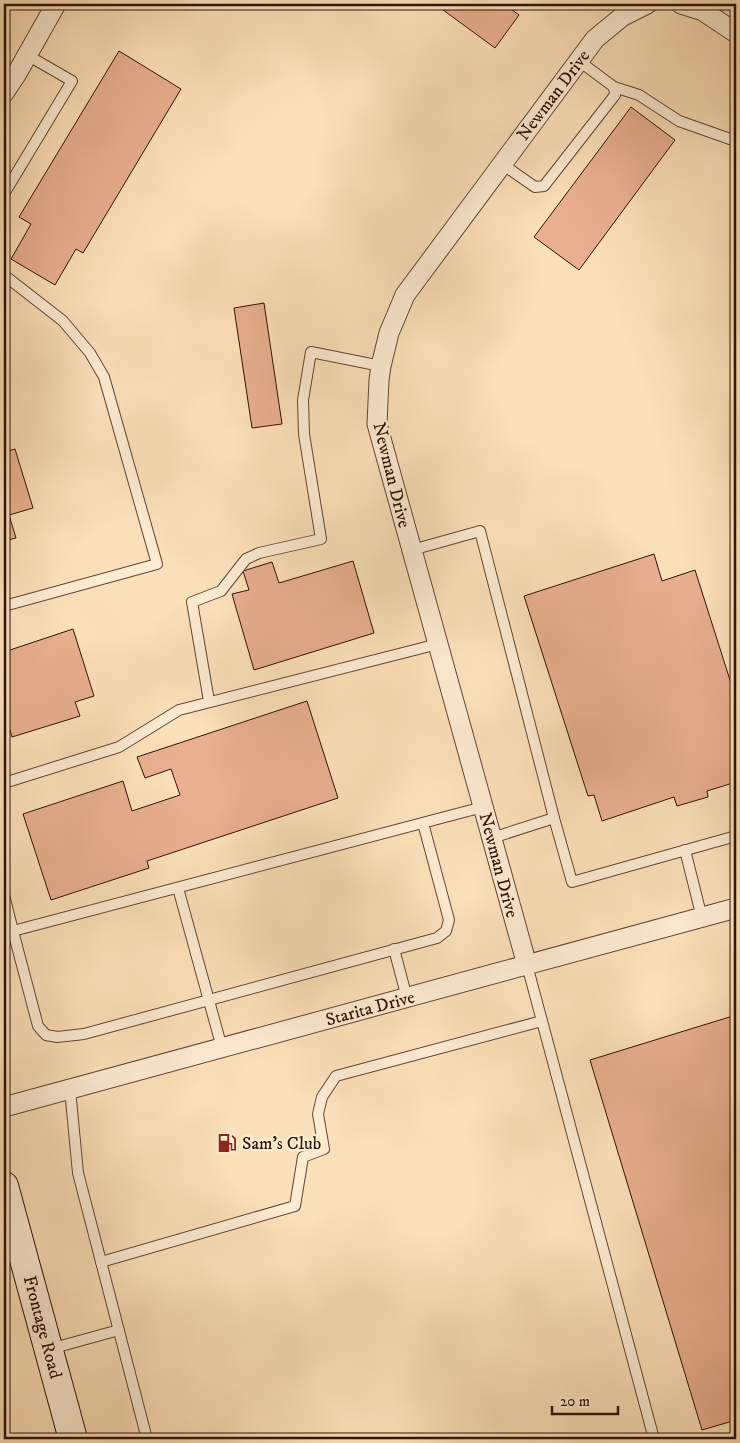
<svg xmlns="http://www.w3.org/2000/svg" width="740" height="1443" font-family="'IM FELL DW Pica',serif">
  <rect width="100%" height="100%" fill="#fce0b9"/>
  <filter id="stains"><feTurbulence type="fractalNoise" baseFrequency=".004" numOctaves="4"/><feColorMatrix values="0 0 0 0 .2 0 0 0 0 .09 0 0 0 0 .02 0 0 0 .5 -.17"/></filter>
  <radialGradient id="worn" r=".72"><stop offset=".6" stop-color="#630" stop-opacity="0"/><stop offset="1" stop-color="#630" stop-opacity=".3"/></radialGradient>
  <g fill="#e9af90" stroke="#2f1307">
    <path d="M435,4H504L519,15L495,48Z"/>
    <path d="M119,51L181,89L83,253L76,249L55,285L11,259L31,224L19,217Z"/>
    <path d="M631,107L675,140L579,270L534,237Z"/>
    <path d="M264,303L282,424L252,428L234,308Z"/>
    <path d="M15,449L33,508L9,515L16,538L4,541V452Z"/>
    <path d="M654,554L662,581L695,570L736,699V782L707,791L708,797L677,806L674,797L602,821L594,795L588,796L524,596Z"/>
    <path d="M353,561L374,633L254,670L232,594L249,590L243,571L272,562L279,583Z"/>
    <path d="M73,629L94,696L75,702L80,716L12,737L4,711V652Z"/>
    <path d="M307,701L338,798L147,861L149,868L51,900L23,814L123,781L132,811L180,795L171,769L145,778L137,757Z"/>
    <path d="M736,1015V1420L702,1430L590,1060Z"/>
  </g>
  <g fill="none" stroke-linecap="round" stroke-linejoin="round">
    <g stroke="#624634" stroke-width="12">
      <g id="service">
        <path d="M614,87L639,95L679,121L730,139L736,138"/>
        <path d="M502,164L535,187L544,186L615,95L614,87L579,61"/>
        <path d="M4,194L72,81L27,55"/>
        <path d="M4,275L63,321L90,353L104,377L157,564L4,606"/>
        <path d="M412,550L480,531L554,818L492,838"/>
        <path d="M209,701L192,602L221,591L246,559L259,553L321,539L304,434L303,400L311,352L381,366"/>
        <path d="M4,783L119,747L179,710L438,644"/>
        <path d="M554,818L572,882L736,836"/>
        <path d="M685,850L702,918"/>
        <path d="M178,888L222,1048"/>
        <path d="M4,895L13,931L483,807"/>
        <path d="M13,931L38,1026L46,1035L57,1037L84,1034L437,938L446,931L449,920L423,823"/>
        <path d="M394,949L407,998"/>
        <path d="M527,965L654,1439"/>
        <path d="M70,1089L78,1173L147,1439"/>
        <path d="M101,1262L295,1206L303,1157L324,1149L318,1114L322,1097L336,1076L542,1021"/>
        <path d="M50,1349L119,1330"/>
      </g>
    </g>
    <g stroke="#624634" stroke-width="21">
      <g id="minor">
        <path d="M681,4L703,11L736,33"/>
        <path d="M4,93L16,75L56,4"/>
        <path d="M527,965L377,424L379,380L381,366L389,333L405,295L595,39L623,16L647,4"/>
        <path d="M4,1107L736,908"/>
      </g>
    </g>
    <g stroke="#2f1307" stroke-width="30">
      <path id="secondary" d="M4,1186L73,1439"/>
    </g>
    <use href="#service" stroke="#fdebd2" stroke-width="10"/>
    <use href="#minor" stroke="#fdebd2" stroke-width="19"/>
    <use href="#secondary" stroke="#fdebd2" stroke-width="28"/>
  </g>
  <defs>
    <g id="fuel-bare" transform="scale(1.5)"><path d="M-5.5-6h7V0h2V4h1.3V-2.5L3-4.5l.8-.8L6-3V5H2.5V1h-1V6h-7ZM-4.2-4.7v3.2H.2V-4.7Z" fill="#8f2418" stroke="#fdebd2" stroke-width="2.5" paint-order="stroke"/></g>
  </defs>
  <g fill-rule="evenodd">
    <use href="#fuel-bare" x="227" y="1143"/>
  </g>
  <g text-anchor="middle" stroke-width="4.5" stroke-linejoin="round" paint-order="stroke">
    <g font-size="18" fill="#2f1307" stroke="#fdebd2">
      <text transform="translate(553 95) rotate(-53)" y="6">Newman Drive</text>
      <text transform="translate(392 475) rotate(76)" y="6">Newman Drive</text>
      <text transform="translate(499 865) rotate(75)" y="6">Newman Drive</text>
      <text transform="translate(370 1008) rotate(-15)" y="6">Starita Drive</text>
      <text transform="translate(43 1327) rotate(75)" y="6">Frontage Road</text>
    </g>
    <g font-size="18" fill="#2f1307" stroke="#fdebd2" text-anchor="start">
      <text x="242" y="1149">Sam's Club</text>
    </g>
  </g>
  <rect width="740" height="1443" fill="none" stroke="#fce0b9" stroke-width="20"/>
  <rect x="5" y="5" width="730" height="1433" fill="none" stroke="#2f1307" stroke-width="2.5"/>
  <rect x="10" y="10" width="720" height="1423" fill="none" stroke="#2f1307"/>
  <path d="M552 1406v8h66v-8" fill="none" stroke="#2f1307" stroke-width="2.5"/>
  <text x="560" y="1406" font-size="15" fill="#2f1307" stroke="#fdebd2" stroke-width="4" paint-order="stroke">20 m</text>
  <rect width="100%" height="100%" filter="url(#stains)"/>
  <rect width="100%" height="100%" fill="url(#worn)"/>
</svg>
